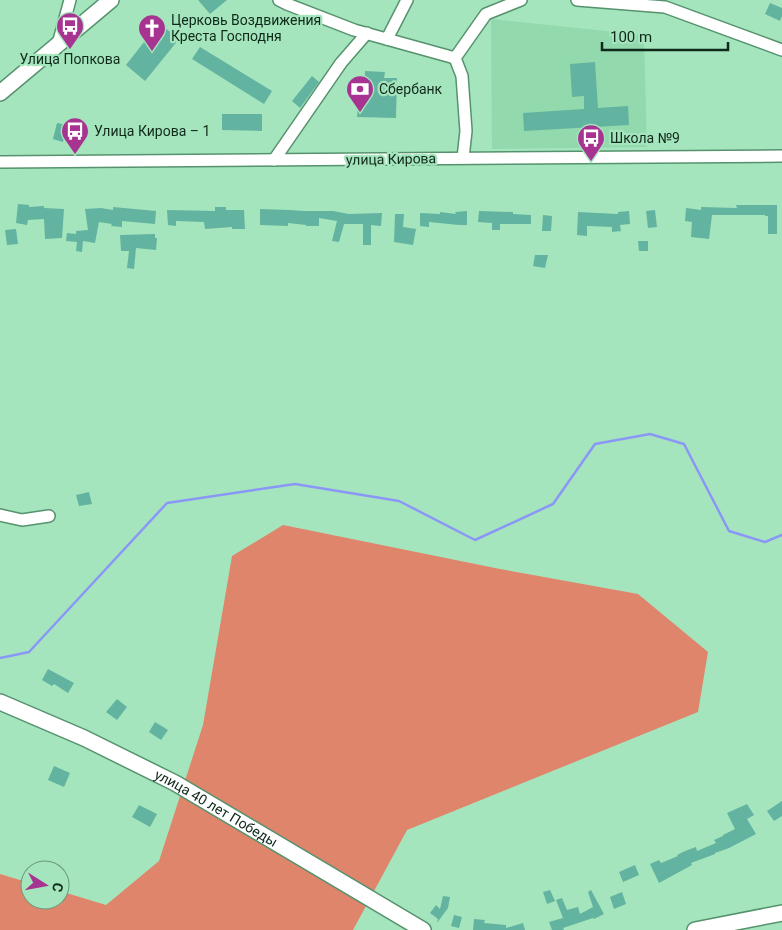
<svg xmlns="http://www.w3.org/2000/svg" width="782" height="930" font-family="Roboto,sans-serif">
  <rect width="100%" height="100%" fill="#a5e5bd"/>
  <path fill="#92d9ae" d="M491,19L644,35L647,147L492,149Z"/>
  <path fill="#df856c" d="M283,525L500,569L638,594L708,652L698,712L407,830L353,930H0V874L30,883V900H60V891L106,905L159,861L203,725L232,556Z"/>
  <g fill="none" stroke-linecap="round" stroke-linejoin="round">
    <path stroke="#8b97f6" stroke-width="2.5" d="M0,658L29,652L167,503L295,484L399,501L475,540L553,504L595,444L650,434L684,444L729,531L765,542L782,535"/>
  </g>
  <g fill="#62b3a0">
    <path d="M198,0H227L210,14Z"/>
    <path d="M770,3L782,8V16L780,21L765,14Z"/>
    <path d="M159,23L179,39L145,81L126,65Z"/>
    <path d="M200,47L272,91L264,104L192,59Z"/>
    <path d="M595,62L598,108L628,106L629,125L524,131L523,113L584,109V96L572,97L570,64Z"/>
    <path d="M365,71L385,72L384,78H397L396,118L357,117L358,105H364Z"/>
    <path d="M312,76L319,82L300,108L292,101Z"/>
    <path d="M222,114H262V131L222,130Z"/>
    <path d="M57,123L67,125L63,142L53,139Z"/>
    <path d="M18,204L29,205V207L44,206V208L64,209L62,238L45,239L44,219L28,220L27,225L16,223Z"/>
    <path d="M736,205H777V234H768V216H765V215H712L709,239L691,237L692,222L685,221L686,208L701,210V207L737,208Z"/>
    <path d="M113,207L156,211L155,224L122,221V227L111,226L112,224L99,222L95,243L83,241L82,252L76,251L77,242L66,241L67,233L76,234V231L88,230L85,209L101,208L113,210Z"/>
    <path d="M215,207H226V210H244L245,229H232V227L205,229L204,222L176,221V226L168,225L167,210L215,211Z"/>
    <path d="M260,209L289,210L304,211H333L349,214L382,213L381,226L371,225V245H363V224H344L339,242L332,241L337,221L319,218V226H306V225L288,223V226L260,225Z"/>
    <path d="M655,210L657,227L648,228L646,211Z"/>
    <path d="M467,211V225H459L429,222V227L420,226V213L440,214V212L456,214L455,212Z"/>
    <path d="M479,211L513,212V214L531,215V224H500V230H492V223L478,222Z"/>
    <path d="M629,211L630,224L620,225L621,231L612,232V227L587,226V236L577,235L578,212L618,214V212Z"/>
    <path d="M395,214H404L403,227L416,229L413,245L394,242Z"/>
    <path d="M543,215L552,216L551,231H542Z"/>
    <path d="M16,229L18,244L7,245L5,230Z"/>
    <path d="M155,234V238H157L156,250L136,248L134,269L127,268L129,251H121L120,235Z"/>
    <path d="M638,241H648V251H639Z"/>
    <path d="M535,255H548L545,268L533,266Z"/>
    <path d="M89,492L92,504L79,506L76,495Z"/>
    <path d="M48,669L74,683L68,693L54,684L52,686L42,680Z"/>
    <path d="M117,699L127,707L117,720L106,712Z"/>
    <path d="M155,722L168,730L161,740L149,732Z"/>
    <path d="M54,766L70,773L64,787L48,780Z"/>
    <path d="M782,801V816L774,821L767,811Z"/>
    <path d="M747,804L754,815L747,819L756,834L729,848L715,853V854L691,863L692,865L659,883L650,864L659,860L661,863L678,856L677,855L685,851L696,847L697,851L716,843L714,840L723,836V835L735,829L727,813Z"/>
    <path d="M139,805L157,814L150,827L132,817Z"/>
    <path d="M635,865L639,875L623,882L619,872Z"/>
    <path d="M550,890L555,901L547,904L543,892Z"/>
    <path d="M591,890L604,914L594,919L593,918L563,928L564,930H552L549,922L563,918L556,900L562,898L567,910L578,907L580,914L593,907L588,892Z"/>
    <path d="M622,892L626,904L614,909L610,897Z"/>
    <path d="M443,896L450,897L448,908L437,923L438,919L430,913L436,905L440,909Z"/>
    <path d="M454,915L462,917L459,928L451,926Z"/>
    <path d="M474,919L485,920L484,923L506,925V928L523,923L525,930H473Z"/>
  </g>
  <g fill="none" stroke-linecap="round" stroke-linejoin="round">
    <g stroke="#55926d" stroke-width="14">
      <g id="minor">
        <path d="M279,0L287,4L354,30L455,58"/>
        <path d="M577,0L665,7L782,50"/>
        <path d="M387,39L407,0"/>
        <path d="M58,44L70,0"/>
        <path d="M463,158L466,131L462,76L455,58L486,14L521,0"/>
        <path d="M274,160L341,63L367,33"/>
        <path d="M0,162L782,156"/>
        <path d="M0,515L22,520L49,516"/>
      </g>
    </g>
    <g stroke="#55926d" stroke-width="18">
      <g id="major">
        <path d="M0,93L111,0"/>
        <path id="s1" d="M0,702L84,738L175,783L423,930"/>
        <path d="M695,930L782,913"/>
      </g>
    </g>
    <use href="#minor" stroke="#fff" stroke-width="11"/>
    <use href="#major" stroke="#fff" stroke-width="15"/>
  </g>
  <defs>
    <g id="bus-pin" transform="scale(1.4375)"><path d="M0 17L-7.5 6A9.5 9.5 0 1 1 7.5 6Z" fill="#a63490" stroke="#a5e5bd"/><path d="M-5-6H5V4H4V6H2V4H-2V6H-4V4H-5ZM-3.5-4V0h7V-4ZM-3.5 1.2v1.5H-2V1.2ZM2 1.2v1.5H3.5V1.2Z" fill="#fff"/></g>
    <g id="church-pin" transform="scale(1.4375)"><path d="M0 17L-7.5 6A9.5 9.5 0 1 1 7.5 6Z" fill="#a63490" stroke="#a5e5bd"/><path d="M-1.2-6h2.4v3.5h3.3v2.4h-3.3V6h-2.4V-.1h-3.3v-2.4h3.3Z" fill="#fff"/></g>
    <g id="bank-pin" transform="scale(1.4375)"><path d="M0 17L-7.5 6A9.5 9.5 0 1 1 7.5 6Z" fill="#a63490" stroke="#a5e5bd"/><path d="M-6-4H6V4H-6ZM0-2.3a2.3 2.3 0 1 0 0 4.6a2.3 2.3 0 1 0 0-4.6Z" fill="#fff"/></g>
  </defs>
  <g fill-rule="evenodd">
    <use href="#bus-pin" x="70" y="26"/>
    <use href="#church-pin" x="152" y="28"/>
    <use href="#bank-pin" x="360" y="89"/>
    <use href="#bus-pin" x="75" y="131"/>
    <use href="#bus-pin" x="591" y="138"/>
  </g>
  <g text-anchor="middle" stroke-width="4.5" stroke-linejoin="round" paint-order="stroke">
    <g font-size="14" fill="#0f291a" stroke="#a5e5bd" text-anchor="start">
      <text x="171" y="25">Церковь Воздвижения<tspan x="171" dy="16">Креста Господня</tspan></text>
      <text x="70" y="64" text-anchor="middle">Улица Попкова</text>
      <text x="379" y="94">Сбербанк</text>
      <text x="94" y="136">Улица Кирова – 1</text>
      <text x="610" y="143">Школа №9</text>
    </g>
    <g font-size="14" fill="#0f291a" stroke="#a5e5bd">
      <text transform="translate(391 159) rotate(-1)" y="5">улица Кирова</text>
      <text dy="5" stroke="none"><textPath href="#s1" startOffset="241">улица 40 лет Победы</textPath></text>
    </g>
  </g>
  <g transform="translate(45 885) rotate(101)"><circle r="24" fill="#a5e5bd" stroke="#699a7c"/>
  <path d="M0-4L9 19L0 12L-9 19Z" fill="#a63490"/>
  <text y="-8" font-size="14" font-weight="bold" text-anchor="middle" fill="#0f291a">С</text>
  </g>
  <path d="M602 42v8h126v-8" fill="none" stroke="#0f291a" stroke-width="2.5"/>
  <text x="610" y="42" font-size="15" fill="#0f291a" stroke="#a5e5bd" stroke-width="4" paint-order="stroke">100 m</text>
</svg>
